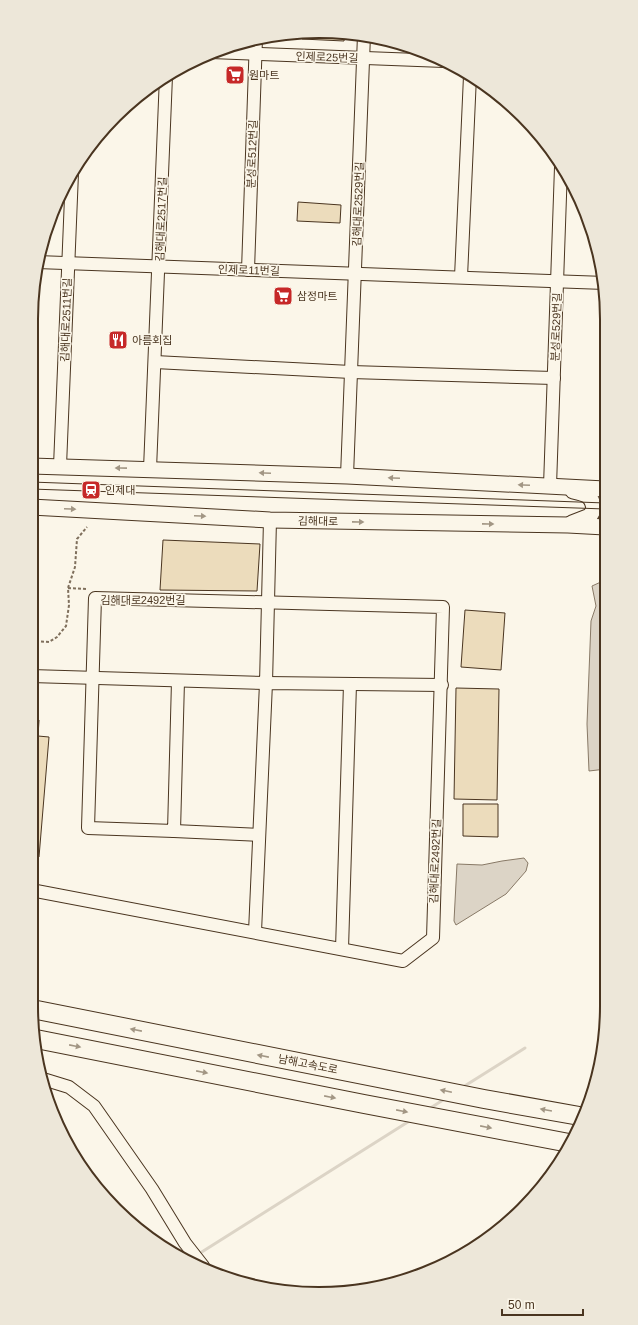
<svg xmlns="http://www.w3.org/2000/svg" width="638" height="1325" font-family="Arial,'Noto Sans KR',sans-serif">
  <rect width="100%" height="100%" fill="#fbf6e9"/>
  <g fill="#dcd4c6" stroke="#887966">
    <path d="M603,581L606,582V769L589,771L587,724L591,621L596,606L592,586Z"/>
    <path d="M524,858L528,863L526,871L506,894L456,925L454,921L457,864L482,865L502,861Z"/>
  </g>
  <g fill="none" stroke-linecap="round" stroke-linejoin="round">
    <g stroke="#dcd4c6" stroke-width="3">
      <path d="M463,1087L525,1048"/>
      <path d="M429,1109L446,1098"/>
      <path d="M197,1255L411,1120"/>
    </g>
  </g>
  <g fill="#ecdcbc" stroke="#4a3520">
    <path d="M319,31L345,34L344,41L302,39V33Z"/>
    <path d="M298,202L341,205L340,223L297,221Z"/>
    <path d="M163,540L260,544L257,591L160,590Z"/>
    <path d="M465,610L505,613L501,670L461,667Z"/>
    <path d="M456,688L499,689L497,800L454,799Z"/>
    <path d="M31,698H36L34,719L39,720L38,736L49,737L39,857H31Z"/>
    <path d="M463,804H498V837L463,836Z"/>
  </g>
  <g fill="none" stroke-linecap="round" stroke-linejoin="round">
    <g stroke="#4a3520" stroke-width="14">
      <g id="minor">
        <path d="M211,52L444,61"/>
        <path d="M37,262L605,283"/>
        <path d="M248,270L256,38"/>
        <path d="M461,277L470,76"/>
        <path d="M155,362L351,372L554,378"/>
        <path d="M60,466L72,173"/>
        <path d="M150,469L166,76"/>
        <path d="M347,476L364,35"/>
        <path d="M550,486L561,167"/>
        <path d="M31,676L266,683L270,520"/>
        <path d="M174,831L259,835"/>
        <path d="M31,890L403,961L433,938L443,607L95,598L88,828L174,831L178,681"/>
        <path d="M255,932L266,683L442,685"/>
        <path d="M342,949L350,684"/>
        <path d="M43,1079L69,1087L94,1106L152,1189L185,1243L203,1266"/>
      </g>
    </g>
    <g stroke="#4a3520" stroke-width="17">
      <g id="major">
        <path d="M31,466L347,476L605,489"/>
        <path d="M31,507L270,520L568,525L605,527"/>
        <path d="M572,523L590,516L594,509C592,495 586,494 573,491"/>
      </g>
    </g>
    <g stroke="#4a3520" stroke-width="20">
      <g id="highway">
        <path d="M32,1009L484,1099L585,1117"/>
        <path d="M36,1039L364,1104L569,1143"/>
      </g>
    </g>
    <g stroke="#7f6f5c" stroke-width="2" stroke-dasharray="3 2" stroke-linecap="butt">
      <path d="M68,588L88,589"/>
      <path d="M31,641L49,642L57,637L66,626L69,605L68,588L75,567L77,539L87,527"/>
    </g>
    <use href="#minor" stroke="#fbf6e9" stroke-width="12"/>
    <use href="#major" stroke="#fbf6e9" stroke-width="15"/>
    <use href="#highway" stroke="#fbf6e9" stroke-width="18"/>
    <g stroke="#4a3520" stroke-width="1">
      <path d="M31,482L605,503"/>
      <path d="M31,489L605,509"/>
    </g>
  </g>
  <defs><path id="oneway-solid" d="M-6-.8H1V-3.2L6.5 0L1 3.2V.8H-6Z"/></defs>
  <g fill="#a29684">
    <use href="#oneway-solid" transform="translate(121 468) rotate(-179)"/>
    <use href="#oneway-solid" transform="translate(265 473) rotate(-178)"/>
    <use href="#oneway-solid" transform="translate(394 478) rotate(-177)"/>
    <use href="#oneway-solid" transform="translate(524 485) rotate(-177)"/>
    <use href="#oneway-solid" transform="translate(70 509) rotate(3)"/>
    <use href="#oneway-solid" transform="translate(200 516) rotate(3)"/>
    <use href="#oneway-solid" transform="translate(358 522) rotate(1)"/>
    <use href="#oneway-solid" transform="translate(488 524) rotate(1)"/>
    <use href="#oneway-solid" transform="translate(136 1030) rotate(-169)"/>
    <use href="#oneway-solid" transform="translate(75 1046) rotate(11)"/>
    <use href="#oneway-solid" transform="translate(263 1056) rotate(-169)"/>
    <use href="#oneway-solid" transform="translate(202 1072) rotate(11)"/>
    <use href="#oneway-solid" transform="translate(446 1091) rotate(-168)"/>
    <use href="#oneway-solid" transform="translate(330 1097) rotate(11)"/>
    <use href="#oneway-solid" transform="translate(546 1110) rotate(-170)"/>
    <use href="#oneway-solid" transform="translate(402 1111) rotate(11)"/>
    <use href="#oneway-solid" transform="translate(486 1127) rotate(11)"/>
  </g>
  <defs>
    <g id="supermarket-square" transform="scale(1)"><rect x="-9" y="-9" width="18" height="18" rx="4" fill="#c62828" stroke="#fbf6e9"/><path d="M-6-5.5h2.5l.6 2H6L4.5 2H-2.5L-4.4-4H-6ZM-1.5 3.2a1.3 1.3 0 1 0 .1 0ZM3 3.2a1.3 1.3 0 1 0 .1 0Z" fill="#fff"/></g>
    <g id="restaurant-square" transform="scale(1)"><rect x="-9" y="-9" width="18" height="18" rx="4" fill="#c62828" stroke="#fbf6e9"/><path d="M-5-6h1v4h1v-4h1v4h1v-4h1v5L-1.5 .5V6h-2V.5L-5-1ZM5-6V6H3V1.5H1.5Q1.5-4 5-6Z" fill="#fff"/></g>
    <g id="station-square" transform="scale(1)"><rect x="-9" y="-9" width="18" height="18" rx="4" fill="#c62828" stroke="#fbf6e9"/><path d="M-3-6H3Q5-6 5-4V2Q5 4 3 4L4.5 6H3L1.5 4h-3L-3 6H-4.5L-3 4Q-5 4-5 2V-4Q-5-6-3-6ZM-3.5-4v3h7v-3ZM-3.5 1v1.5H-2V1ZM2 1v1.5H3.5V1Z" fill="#fff"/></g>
  </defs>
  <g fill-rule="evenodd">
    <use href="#supermarket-square" x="235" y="75"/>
    <use href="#supermarket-square" x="283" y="296"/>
    <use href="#restaurant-square" x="118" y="340"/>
    <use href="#station-square" x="91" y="490"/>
  </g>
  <g text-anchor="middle" stroke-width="3" stroke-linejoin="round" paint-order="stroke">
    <g font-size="11" fill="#4a3520" stroke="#fbf6e9">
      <text transform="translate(327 57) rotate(2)" y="4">인제로25번길</text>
      <text transform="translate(252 154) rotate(-88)" y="4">분성로512번길</text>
      <text transform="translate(358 204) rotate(-88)" y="4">김해대로2529번길</text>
      <text transform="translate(161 219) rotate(-88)" y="4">김해대로2517번길</text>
      <text transform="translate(249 270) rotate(2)" y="4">인제로11번길</text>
      <text transform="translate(66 320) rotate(-88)" y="4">김해대로2511번길</text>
      <text transform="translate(556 327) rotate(-88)" y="4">분성로529번길</text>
      <text transform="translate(318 521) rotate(1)" y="4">김해대로</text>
      <text x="143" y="604">김해대로2492번길</text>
      <text transform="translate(435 861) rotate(-88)" y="4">김해대로2492번길</text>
      <text transform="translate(308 1064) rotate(11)" y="4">남해고속도로</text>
    </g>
    <g font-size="11" fill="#4a3520" stroke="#fbf6e9" text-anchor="start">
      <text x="249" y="79">원마트</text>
      <text x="297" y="300">삼정마트</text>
      <text x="132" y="344">아름회집</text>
      <text x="105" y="494">인제대</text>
    </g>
  </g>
  <path d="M0 0H638V1325H0ZM319 38H319A281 281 0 0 1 600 319V1006A281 281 0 0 1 319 1287H319A281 281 0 0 1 38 1006V319A281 281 0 0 1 319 38Z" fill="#ede7d9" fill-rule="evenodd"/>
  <path fill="none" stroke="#4a3520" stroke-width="2" d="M319 38H319A281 281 0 0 1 600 319V1006A281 281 0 0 1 319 1287H319A281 281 0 0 1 38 1006V319A281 281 0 0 1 319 38Z"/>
  <path d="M502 1309v6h81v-6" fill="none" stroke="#4a3520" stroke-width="2"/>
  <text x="508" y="1309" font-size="12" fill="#4a3520" stroke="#fbf6e9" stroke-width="3" paint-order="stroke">50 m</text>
</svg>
